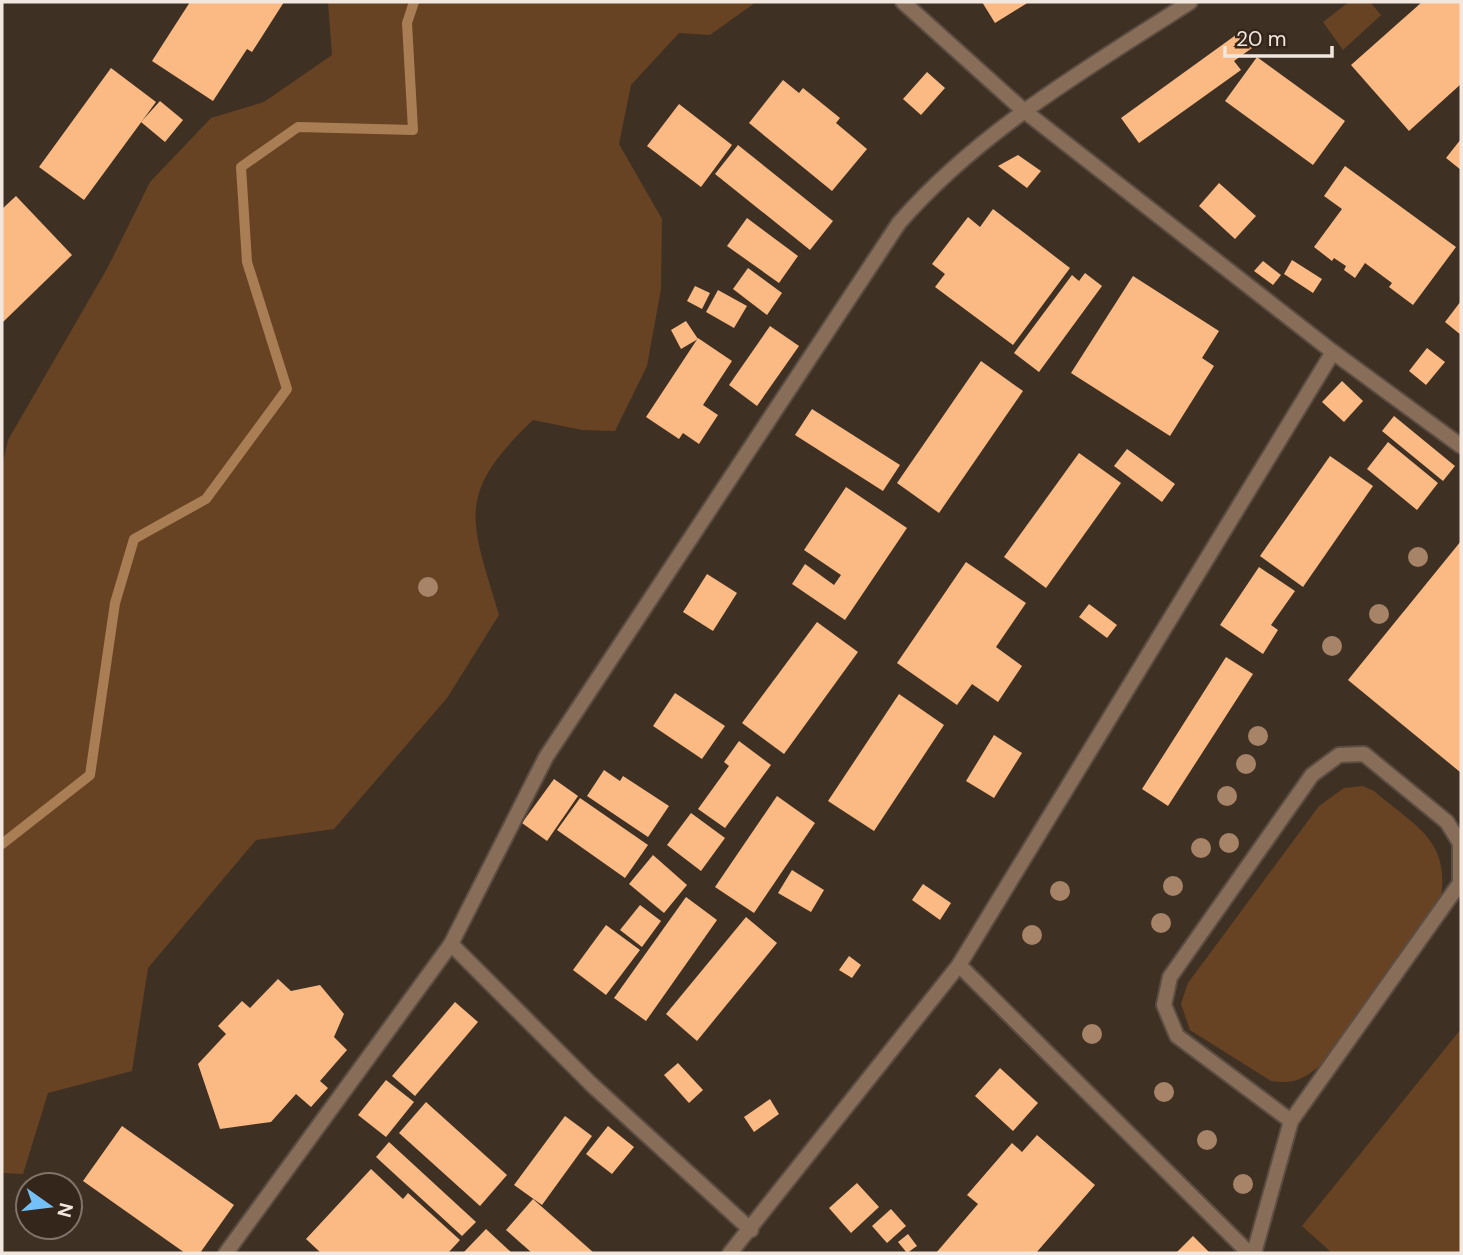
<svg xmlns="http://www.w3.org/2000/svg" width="1463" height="1255" font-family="'DM Sans',sans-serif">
  <rect width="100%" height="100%" fill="#3f3024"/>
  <g fill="#674323">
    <path d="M328,2H756L710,35L679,33L631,85L619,144L662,219L661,289L647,366L615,431L582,430L533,420C454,495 471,520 499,615L447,698L334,829L256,840L148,968L132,1071L48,1093L23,1174L2,1173V466L8,440L108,267L150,182L211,118L264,102L332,55Z"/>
    <path d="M1349,2H1370L1381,15L1343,50L1323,22Z"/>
    <path d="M1363,786L1374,791C1412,824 1450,839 1441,896L1322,1064C1306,1078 1293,1085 1271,1081L1190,1030L1181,1004L1188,983L1319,806L1344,788Z"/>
    <path d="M1461,1029V1253H1332L1302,1226Z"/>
  </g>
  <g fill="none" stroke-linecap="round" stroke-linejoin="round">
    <path stroke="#aa7e54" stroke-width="10" d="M2,844L90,775L115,603L134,539L206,499L287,389L247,262L241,167L298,127L413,130L407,23L414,2"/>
  </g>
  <g fill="#fbb983">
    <path d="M190,2H284L252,52L247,49L213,101L152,61Z"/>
    <path d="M982,2H1029L995,23Z"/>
    <path d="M1422,2L1461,3V84L1409,131L1351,65Z"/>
    <path d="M1240,32L1252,48L1234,61L1241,70L1139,143L1121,118Z"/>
    <path d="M1257,57L1345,121L1313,165L1225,101Z"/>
    <path d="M111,68L156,102L84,200L39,167Z"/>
    <path d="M927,72L945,88L921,115L903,99Z"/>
    <path d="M783,80L799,93L803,88L840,118L836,123L867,149L832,191L749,123Z"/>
    <path d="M160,101L183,120L165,142L141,122Z"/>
    <path d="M679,104L732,145L701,187L647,146Z"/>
    <path d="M1461,139V170L1446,158Z"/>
    <path d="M738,145L833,221L810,250L715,174Z"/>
    <path d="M1018,155L1041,171L1027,188L998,166Z"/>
    <path d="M1345,166L1456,247L1413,305L1389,287L1392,283L1365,263L1355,278L1344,270L1346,266L1334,258L1332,261L1314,247L1342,209L1324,196Z"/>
    <path d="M1219,183L1256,216L1235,239L1199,206Z"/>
    <path d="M16,196L72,255L2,323V209Z"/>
    <path d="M993,209L1070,268L1013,345L935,287L945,274L932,264L968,217L980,227Z"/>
    <path d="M747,218L798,256L779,283L727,246Z"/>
    <path d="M1292,260L1322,279L1313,293L1284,274Z"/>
    <path d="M1263,261L1281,275L1273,285L1254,271Z"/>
    <path d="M748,268L782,293L767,315L733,289Z"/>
    <path d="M1085,273L1102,286L1039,372L1014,353L1072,275L1079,281Z"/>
    <path d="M1133,276L1219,331L1202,358L1214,366L1170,436L1071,373Z"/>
    <path d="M695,286L710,293L702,309L687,301Z"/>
    <path d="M718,290L747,306L734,328L706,312Z"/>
    <path d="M1461,301V335L1445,322Z"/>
    <path d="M686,321L698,339L681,349L671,330Z"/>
    <path d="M770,326L799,346L757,406L729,385Z"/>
    <path d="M698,338L732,361L703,405L718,415L699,444L683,433L679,439L646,417Z"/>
    <path d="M1427,348L1445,362L1426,385L1409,371Z"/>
    <path d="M981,361L1023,391L939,513L897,483Z"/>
    <path d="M1342,381L1363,401L1344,422L1322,402Z"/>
    <path d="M812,409L900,465L883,491L795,435Z"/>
    <path d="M1394,416L1455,466L1443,481L1382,431Z"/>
    <path d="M1388,442L1438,483L1417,510L1367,469Z"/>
    <path d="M1127,449L1175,484L1162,502L1114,466Z"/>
    <path d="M1079,453L1121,483L1046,588L1004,557Z"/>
    <path d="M1330,456L1373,486L1303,587L1260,556Z"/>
    <path d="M846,487L907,528L845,620L792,584L805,564L834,585L841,575L804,550Z"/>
    <path d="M1461,541V770L1460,772L1348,680Z"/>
    <path d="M966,562L1026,603L996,647L1022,666L998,702L972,684L957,705L897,663Z"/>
    <path d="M1259,567L1295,591L1271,625L1278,630L1263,654L1220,625Z"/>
    <path d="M707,574L737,593L713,631L683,612Z"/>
    <path d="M1089,604L1117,625L1107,638L1079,617Z"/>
    <path d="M817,622L858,652L784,754L742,723Z"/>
    <path d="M1226,657L1253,674L1168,806L1142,789Z"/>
    <path d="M675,693L725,726L702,759L653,726Z"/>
    <path d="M899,694L944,725L874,831L828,801Z"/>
    <path d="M994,735L1022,753L994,798L966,781Z"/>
    <path d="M739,741L771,765L725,828L698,809L729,766L724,762Z"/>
    <path d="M604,770L620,781L623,776L669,806L648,837L587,796Z"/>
    <path d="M554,779L578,796L547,841L522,823Z"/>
    <path d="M777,796L815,823L754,913L715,887Z"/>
    <path d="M580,798L648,845L625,878L557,830Z"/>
    <path d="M691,813L725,838L701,871L667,845Z"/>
    <path d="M653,855L687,885L664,913L629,884Z"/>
    <path d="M792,870L824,890L811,912L778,893Z"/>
    <path d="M923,884L951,903L940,920L912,900Z"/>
    <path d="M686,897L717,920L646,1021L614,998Z"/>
    <path d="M640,905L661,921L642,947L620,930Z"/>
    <path d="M746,917L777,943L697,1041L666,1014Z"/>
    <path d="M606,925L640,950L606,995L573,970Z"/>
    <path d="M849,956L861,965L852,978L839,970Z"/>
    <path d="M278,979L291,991L320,985L344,1014L334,1037L347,1050L320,1081L328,1088L311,1107L296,1094L271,1122L220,1129L198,1064L226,1034L218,1026L242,1001L250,1008Z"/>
    <path d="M455,1002L478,1022L415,1096L392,1076Z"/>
    <path d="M678,1063L703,1090L689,1103L664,1075Z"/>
    <path d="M1000,1068L1038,1103L1013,1131L975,1096Z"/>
    <path d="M386,1080L414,1102L386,1137L358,1115Z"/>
    <path d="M770,1099L779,1114L754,1132L744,1117Z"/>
    <path d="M426,1102L507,1175L480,1206L399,1133Z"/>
    <path d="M565,1116L592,1136L542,1205L514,1185Z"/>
    <path d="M122,1126L234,1205L200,1253H185L83,1181Z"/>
    <path d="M608,1126L634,1147L612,1174L586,1154Z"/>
    <path d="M1037,1135L1095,1185L1036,1253H936L978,1204L967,1195L1012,1143L1022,1152Z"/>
    <path d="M389,1142L476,1222L462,1236L376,1157Z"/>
    <path d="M371,1169L403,1199L408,1193L460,1240L448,1253H321L306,1239Z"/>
    <path d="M857,1183L879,1207L851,1233L829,1208Z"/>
    <path d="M533,1199L594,1253H532L506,1230Z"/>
    <path d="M891,1209L906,1226L887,1243L872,1226Z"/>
    <path d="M486,1229L512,1253H463Z"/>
    <path d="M908,1234L917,1246L907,1253L898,1242Z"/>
    <path d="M1193,1236L1210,1253H1176Z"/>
  </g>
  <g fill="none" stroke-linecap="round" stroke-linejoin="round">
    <g stroke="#5b4d42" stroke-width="18">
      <path id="service" d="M1254,1253L1291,1121L1460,883V843L1447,822L1364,754L1339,755L1312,775L1170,977L1164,1005L1177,1036L1291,1121"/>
    </g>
    <g stroke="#5b4d42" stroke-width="18">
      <g id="minor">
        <path d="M903,2L1023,110L1333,352L1461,446"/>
        <path d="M959,965L1249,1253"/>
        <path d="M751,1230L591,1084L451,944L546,757L899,223C980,130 1088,68 1190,2"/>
        <path d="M226,1253L451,944"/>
        <path d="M730,1253L959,965L1333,352"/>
      </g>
    </g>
    <use href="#service" stroke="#886e58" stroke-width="14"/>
    <use href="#minor" stroke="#886e58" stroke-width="14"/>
  </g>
  <g fill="#a78468">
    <circle cx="1418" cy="557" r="10"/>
    <circle cx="428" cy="587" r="10"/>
    <circle cx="1379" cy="614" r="10"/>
    <circle cx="1332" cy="646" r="10"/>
    <circle cx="1258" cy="736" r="10"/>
    <circle cx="1246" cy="764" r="10"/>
    <circle cx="1227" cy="796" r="10"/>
    <circle cx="1229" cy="843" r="10"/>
    <circle cx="1201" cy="848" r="10"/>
    <circle cx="1173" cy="886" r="10"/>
    <circle cx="1060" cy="891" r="10"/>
    <circle cx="1161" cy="923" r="10"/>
    <circle cx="1032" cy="935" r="10"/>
    <circle cx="1092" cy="1034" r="10"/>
    <circle cx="1164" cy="1092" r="10"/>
    <circle cx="1207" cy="1140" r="10"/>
    <circle cx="1243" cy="1184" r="10"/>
  </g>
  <rect width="1463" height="1255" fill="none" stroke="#f1e7df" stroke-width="7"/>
  <g transform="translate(49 1206) rotate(104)"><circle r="33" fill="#35261b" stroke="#807369" stroke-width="2"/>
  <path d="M0-5L12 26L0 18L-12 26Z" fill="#73c1f6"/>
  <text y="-10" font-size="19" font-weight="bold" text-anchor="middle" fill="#f1e7df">N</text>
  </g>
  <path d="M1225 46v10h107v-10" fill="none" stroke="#f1e7df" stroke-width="3.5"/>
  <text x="1236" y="46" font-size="21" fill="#f1e7df" stroke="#35261b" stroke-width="5" paint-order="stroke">20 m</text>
</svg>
